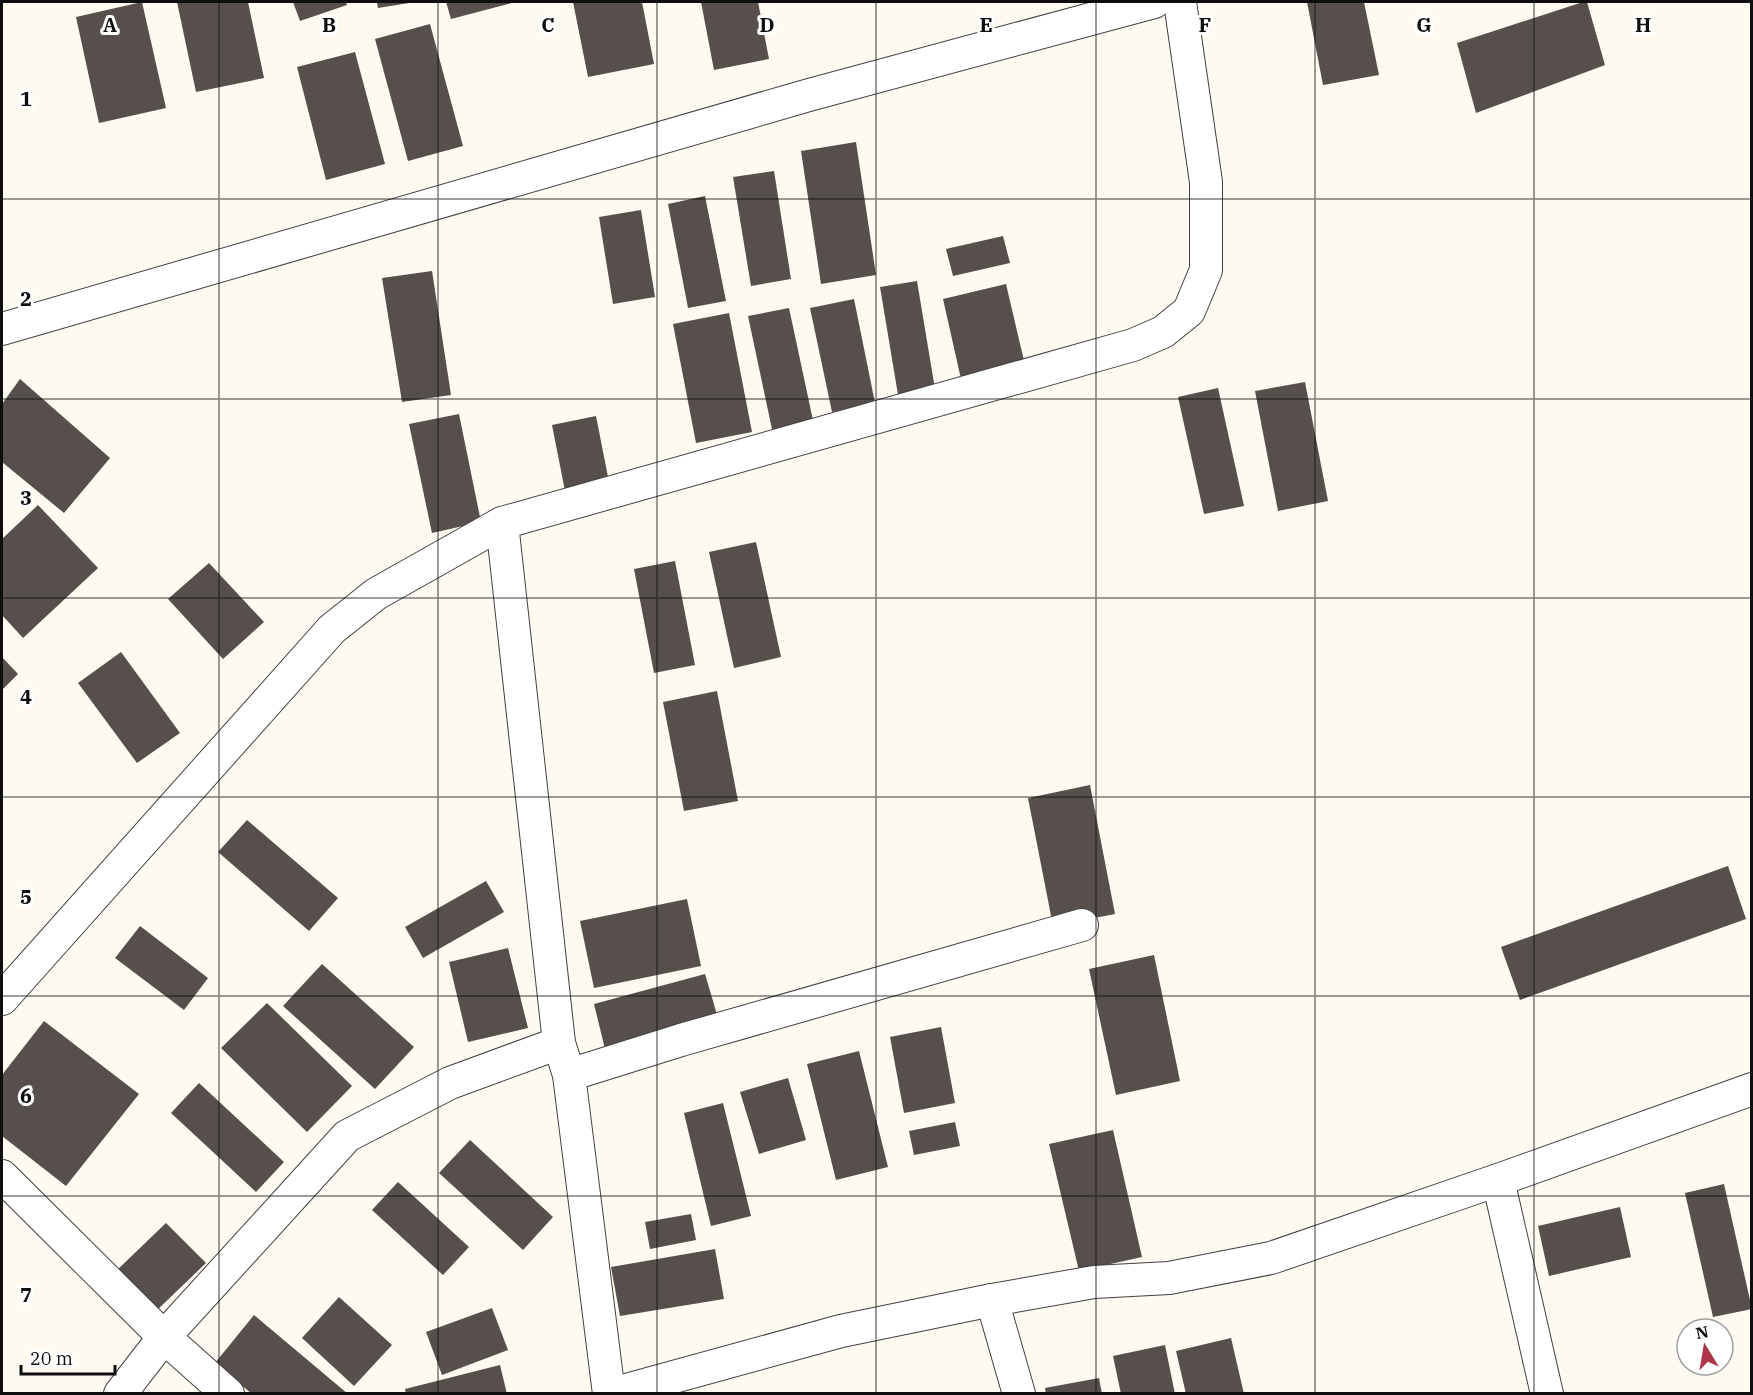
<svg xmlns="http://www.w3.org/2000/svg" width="1753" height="1395" font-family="'IBM Plex Serif',serif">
  <rect width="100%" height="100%" fill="#fdfaf1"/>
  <g fill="#564f4c">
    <path d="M142,2L166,108L99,123L76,17Z"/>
    <path d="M177,2H248L264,78L196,92Z"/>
    <path d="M293,2H346L347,5L300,21Z"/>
    <path d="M377,2H409V3L378,8Z"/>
    <path d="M446,2H516L451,19Z"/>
    <path d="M573,2H642L654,64L588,77Z"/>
    <path d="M701,2H758L769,59L714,70Z"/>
    <path d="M1307,2H1364L1379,75L1323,85Z"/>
    <path d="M1583,2H1587L1605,65L1476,113L1457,43Z"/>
    <path d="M430,24L463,146L408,161L375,39Z"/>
    <path d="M355,52L385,164L326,180L297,67Z"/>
    <path d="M856,142L876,275L821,284L801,151Z"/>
    <path d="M774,171L791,279L751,286L733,177Z"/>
    <path d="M705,196L726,301L688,308L668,204Z"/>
    <path d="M641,210L655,297L613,304L599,217Z"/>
    <path d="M1003,236L1010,263L953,276L946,249Z"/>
    <path d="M432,271L451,395L402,402L382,278Z"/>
    <path d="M917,281L935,389L898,395L880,287Z"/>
    <path d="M1006,284L1025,365L961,379L943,299Z"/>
    <path d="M854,299L875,403L832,412L810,308Z"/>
    <path d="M789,308L814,425L773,434L748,316Z"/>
    <path d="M729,313L752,432L696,443L673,324Z"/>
    <path d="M20,379L110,458L64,513L2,462V404Z"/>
    <path d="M1305,382L1328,501L1278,511L1255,391Z"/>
    <path d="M1218,388L1244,506L1204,514L1178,397Z"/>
    <path d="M459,414L481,522L432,533L409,424Z"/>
    <path d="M596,416L609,482L565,491L552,425Z"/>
    <path d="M38,505L98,568L23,638L2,615V539Z"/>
    <path d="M756,542L781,657L734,668L709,552Z"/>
    <path d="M675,561L695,665L654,673L634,569Z"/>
    <path d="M209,563L264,622L223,659L168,599Z"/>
    <path d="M121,652L180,733L137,763L78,683Z"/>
    <path d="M2,657L18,674L2,690Z"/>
    <path d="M717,691L738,801L684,811L663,702Z"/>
    <path d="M1090,785L1115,914L1053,926L1028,798Z"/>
    <path d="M247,820L338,898L309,931L218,852Z"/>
    <path d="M1728,866L1746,919L1520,1000L1501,947Z"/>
    <path d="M486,881L504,912L423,958L405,927Z"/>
    <path d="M687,899L701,966L594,988L580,921Z"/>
    <path d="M140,926L208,978L184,1010L115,958Z"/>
    <path d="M508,948L528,1028L468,1042L449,962Z"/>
    <path d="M1154,955L1180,1081L1116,1095L1089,969Z"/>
    <path d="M322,964L414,1047L375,1089L283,1006Z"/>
    <path d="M705,974L718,1018L605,1049L594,1004Z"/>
    <path d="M267,1003L352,1086L307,1132L221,1048Z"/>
    <path d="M44,1021L139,1094L66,1186L2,1136V1075Z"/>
    <path d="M941,1027L955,1103L904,1113L890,1037Z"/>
    <path d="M859,1051L888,1167L836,1180L807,1064Z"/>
    <path d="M788,1078L806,1140L759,1154L740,1092Z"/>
    <path d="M199,1083L284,1162L256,1192L171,1113Z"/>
    <path d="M723,1103L751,1216L711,1226L684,1113Z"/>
    <path d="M955,1122L960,1146L914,1155L909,1131Z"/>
    <path d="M1113,1130L1142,1257L1079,1271L1049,1144Z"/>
    <path d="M470,1140L553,1217L523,1250L439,1173Z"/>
    <path d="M398,1182L469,1247L443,1275L372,1210Z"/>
    <path d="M1724,1184L1752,1309L1713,1317L1685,1193Z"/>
    <path d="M1620,1207L1631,1257L1549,1276L1538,1226Z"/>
    <path d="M691,1214L696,1240L650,1249L645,1222Z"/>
    <path d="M166,1223L206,1263L154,1313L114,1273Z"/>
    <path d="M715,1249L724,1299L620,1316L611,1267Z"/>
    <path d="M339,1297L392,1345L354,1386L302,1338Z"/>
    <path d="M492,1308L508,1350L442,1375L426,1332Z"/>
    <path d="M254,1315L348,1394H252L215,1363Z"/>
    <path d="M1231,1338L1244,1394H1186L1176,1351Z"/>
    <path d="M1165,1345L1175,1394H1121L1113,1356Z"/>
    <path d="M500,1365L507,1394H406L405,1389Z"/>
    <path d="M1099,1378L1102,1394H1046L1045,1388Z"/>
  </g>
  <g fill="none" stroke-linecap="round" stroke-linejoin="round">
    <g stroke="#414141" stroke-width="34">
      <g id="minor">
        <path d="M2,329L809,95L1154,2"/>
        <path d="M502,523L559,1043L569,1075L609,1394"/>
        <path d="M2,999L332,629L376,594L502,523L1133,345L1163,332L1189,311L1206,270V182L1180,2"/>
        <path d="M569,1075L681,1040L1082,925"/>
        <path d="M2,1176L164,1337L228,1394"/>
        <path d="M1498,1180L1547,1394"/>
        <path d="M992,1300L1019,1394"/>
        <path d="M120,1394L164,1337L347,1136L450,1083L559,1043"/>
        <path d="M612,1394L841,1331L992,1300L1094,1282L1169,1278L1271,1258L1498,1180L1752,1089"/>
      </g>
    </g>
    <use href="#minor" stroke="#fff" stroke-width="32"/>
  </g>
  <path fill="none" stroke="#0e0e0e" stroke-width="1.5" stroke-opacity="0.55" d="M219,2V1394M438,2V1394M657,2V1394M876,2V1394M1096,2V1394M1315,2V1394M1534,2V1394M2,199H1752M2,399H1752M2,598H1752M2,797H1752M2,996H1752M2,1196H1752"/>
  <g font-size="20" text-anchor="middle" font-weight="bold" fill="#0e0e0e" stroke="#fff" stroke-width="6" stroke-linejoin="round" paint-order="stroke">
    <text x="110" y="32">A</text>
    <text x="329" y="32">B</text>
    <text x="548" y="32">C</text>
    <text x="767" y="32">D</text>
    <text x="986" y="32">E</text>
    <text x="1205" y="32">F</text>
    <text x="1424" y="32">G</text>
    <text x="1643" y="32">H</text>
    <text x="26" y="106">1</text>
    <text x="26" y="306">2</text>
    <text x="26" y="505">3</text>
    <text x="26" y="704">4</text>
    <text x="26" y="904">5</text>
    <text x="26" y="1103">6</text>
    <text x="26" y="1302">7</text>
  </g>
  <rect width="1753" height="1395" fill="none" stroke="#0e0e0e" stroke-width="6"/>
  <g transform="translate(1705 1347) rotate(349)"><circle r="28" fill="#ffffff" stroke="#9f9f9f" stroke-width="1.5"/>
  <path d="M0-4.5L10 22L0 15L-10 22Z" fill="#af364a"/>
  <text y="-9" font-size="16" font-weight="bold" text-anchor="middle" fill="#0e0e0e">N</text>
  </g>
  <path d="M21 1365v9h94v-9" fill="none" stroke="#0e0e0e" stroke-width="3"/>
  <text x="30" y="1365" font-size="18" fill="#0e0e0e" stroke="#ffffff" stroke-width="4.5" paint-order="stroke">20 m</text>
</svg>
